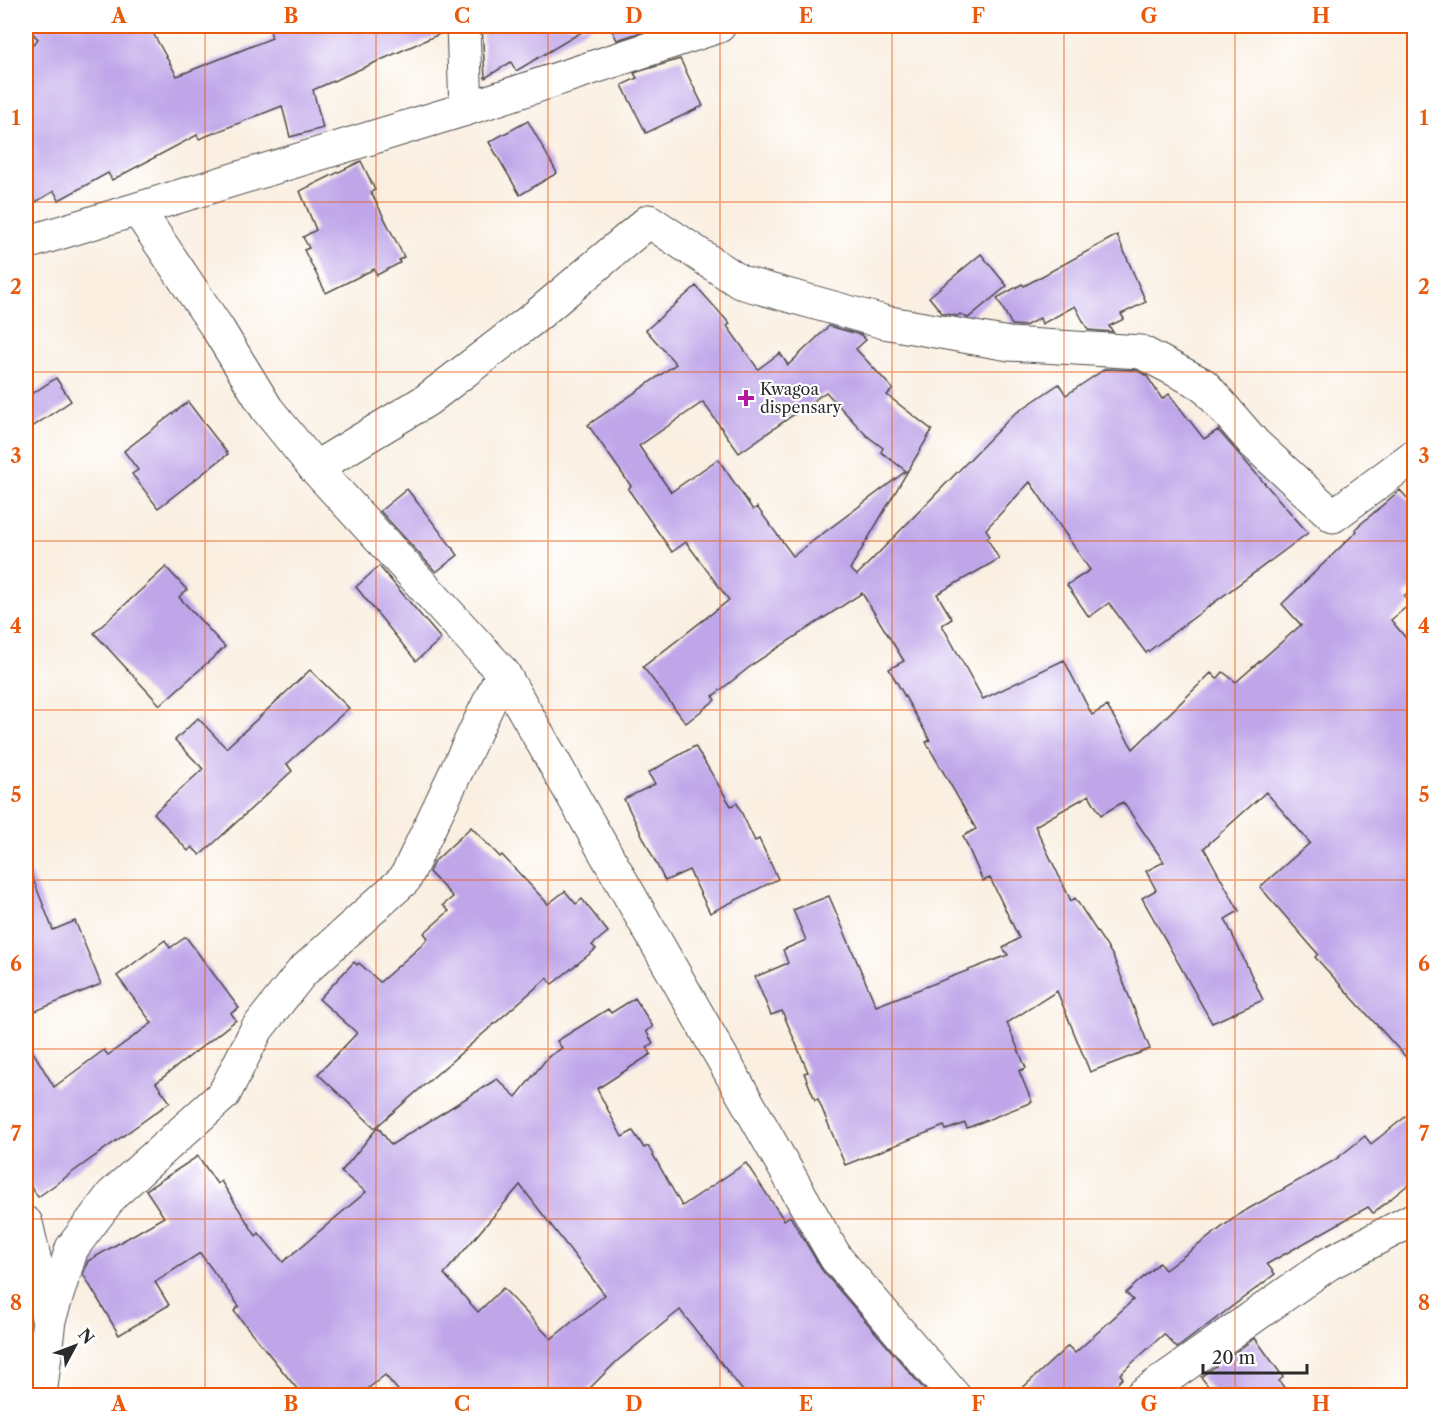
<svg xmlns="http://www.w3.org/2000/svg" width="1440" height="1421" font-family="'Libre Caslon Text',serif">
  <rect width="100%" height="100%" fill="#fff"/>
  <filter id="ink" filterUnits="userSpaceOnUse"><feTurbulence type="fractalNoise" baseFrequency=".0167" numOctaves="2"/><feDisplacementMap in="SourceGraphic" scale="12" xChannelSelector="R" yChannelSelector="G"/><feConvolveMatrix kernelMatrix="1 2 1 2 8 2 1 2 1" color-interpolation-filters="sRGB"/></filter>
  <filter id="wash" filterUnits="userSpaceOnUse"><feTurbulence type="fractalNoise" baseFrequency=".008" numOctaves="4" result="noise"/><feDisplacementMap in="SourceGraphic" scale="24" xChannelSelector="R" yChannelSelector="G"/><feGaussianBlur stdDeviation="1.35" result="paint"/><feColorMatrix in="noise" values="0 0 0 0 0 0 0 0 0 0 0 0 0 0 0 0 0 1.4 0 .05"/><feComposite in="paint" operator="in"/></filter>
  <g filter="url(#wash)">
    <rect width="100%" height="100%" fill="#faefe1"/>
    <g id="blocks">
      <g fill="#c0a6e9" fill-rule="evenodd">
        <path d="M26,26H149L177,76L272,38L269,26H444V32L313,90L323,128L290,137L282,106L199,139L197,135L112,180L108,173L59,200L54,191L26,208V53L38,39Z"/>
        <path d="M482,26H592L516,71L511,62L485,78Z"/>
        <path d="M610,26H660L617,40Z"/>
        <path d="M680,59L703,106L646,133L622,85L637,78L634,73Z"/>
        <path d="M528,121L557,173L520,195L489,142Z"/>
        <path d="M361,161L375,190L371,192L404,257L399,260L400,263L377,275L374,269L326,293L304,250L309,248L303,237L316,230L300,191Z"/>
        <path d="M1117,235L1146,302L1121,314L1124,319L1109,326L1113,332L1088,330L1075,306L1042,324L1040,318L1025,326L1012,325L997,298L1022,284L1024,286Z"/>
        <path d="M981,254L1007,286L968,318L960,314L957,316L942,313L929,297Z"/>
        <path d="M696,286L730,324L727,326L758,369L780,353L788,365L829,326L861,335L866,340L856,349L893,389L887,395L932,430L850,569L857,575L1013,415L1059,384L1066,395L1105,369L1136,370L1147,376L1162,399L1169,394L1204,439L1218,430L1308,533L1146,653L1109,603L1089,617L1067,585L1090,570L1030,482L986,529L990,536L987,538L999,559L937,594L952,619L942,625L983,699L1064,660L1092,715L1107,706L1133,749L1211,673L1217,679L1223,672L1236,682L1301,625L1282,604L1357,531L1355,529L1400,490L1414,506V586L1404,596L1410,604L1391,620L1414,648V1066L1315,957L1318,954L1260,887L1310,843L1266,792L1204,848L1239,911L1225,919L1263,1000L1212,1023L1142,898L1156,890L1146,871L1164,862L1123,802L1101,815L1089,795L1035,826L1071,901L1075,898L1113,956L1150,1049L1090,1072L1057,991L1007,1023L1026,1068L1019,1071L1032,1102L967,1128L965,1123L946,1130L944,1126L845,1165L818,1099L815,1100L804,1073L808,1072L782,1011L771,1015L755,977L788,963L783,950L806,940L793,910L829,896L876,1006L1008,955L1003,948L1019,938L990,878L983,881L963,836L976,829L926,742L930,740L889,669L904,661L862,593L756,662L713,696L715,700L686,723L643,667L729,600L686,542L672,552L628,489L631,486L588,425L676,364L646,330ZM826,392L866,435L883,448L881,452L906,471L793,556L757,507L753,510L718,459L671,492L639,446L703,402L739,453Z"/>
        <path d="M56,378L71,401L26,431V398Z"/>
        <path d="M188,402L228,454L158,508L132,474L138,470L124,451Z"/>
        <path d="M407,489L458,555L436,572L380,511Z"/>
        <path d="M379,566L441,639L416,661L356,587Z"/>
        <path d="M166,567L187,590L179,597L225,647L160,705L94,633Z"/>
        <path d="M310,670L349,708L287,764L292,771L214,843L200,855L192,847L188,851L154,813L203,769L175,740L198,718L226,748Z"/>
        <path d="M695,746L731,806L737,803L755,841L759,839L778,879L710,913L689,870L665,881L624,799L655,784L648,773Z"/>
        <path d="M471,827L500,857L502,855L548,904L565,891L576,904L582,899L608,932L592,945L596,949L552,984L547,978L375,1128L318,1074L357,1033L319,999L354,962L357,965L359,963L380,982L422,945L428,938L424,933L449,911L443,905L453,897L429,872L434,862Z"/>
        <path d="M26,866H28L53,930L75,921L101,984L26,1015Z"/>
        <path d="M186,937L239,1008L231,1013L236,1020L156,1083L170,1102L38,1197L26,1179V1040L54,1087L104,1050L108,1055L152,1023L117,976L165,940L170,948Z"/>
        <path d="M635,998L653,1027L646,1031L653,1043L647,1047L651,1054L597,1089L622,1137L633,1131L644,1148L648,1146L682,1206L746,1163L784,1220L790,1216L822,1270L929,1395H746L680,1310L617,1361L583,1395H402L385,1375L360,1395H302L234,1311L239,1306L200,1253L155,1282L169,1305L119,1335L83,1274L88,1261L164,1217L146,1190L198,1156L217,1184L221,1181L256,1236L259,1233L283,1262L366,1192L341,1172L378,1127L391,1145L497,1079L516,1097L548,1057L562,1048L557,1041L608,1009L611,1013ZM520,1185L605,1295L551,1339L503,1288L478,1312L444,1274Z"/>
        <path d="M1414,1110V1180L1373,1213L1368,1207L1267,1264L1275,1274L1177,1348L1164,1334L1120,1374L1123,1378L1105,1395H1015L1068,1346L1075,1353L1133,1300L1126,1293L1159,1263L1165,1270L1241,1213L1335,1160L1365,1136L1371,1144Z"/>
        <path d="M1255,1338L1283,1377L1279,1381L1290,1395H1215L1201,1377Z"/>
      </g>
    </g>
  </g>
  <g filter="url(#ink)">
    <use href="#blocks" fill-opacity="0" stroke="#4a4846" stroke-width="1.5"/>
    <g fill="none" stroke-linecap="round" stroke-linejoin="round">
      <g stroke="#4a4846" stroke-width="35">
        <g id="street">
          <path d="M463,26L466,109"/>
          <path d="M138,210L218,329L267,409L315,468L503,673L836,1258L954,1396"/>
          <path d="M26,243L466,109L719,26"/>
          <path d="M315,468L427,400L535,317L649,221L740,282L884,322L1009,344L1141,352L1204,385L1254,443L1333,516L1414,456"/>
          <path d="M26,1223L48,1318"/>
          <path d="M40,1396L49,1320L72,1248L112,1195L224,1094L257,1029L302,972L405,879L503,673"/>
          <path d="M1141,1396L1328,1264L1414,1219"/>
        </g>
      </g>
      <use href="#street" stroke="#fff" stroke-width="33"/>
    </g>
  </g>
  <path fill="none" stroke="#e8590c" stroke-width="1.5" stroke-opacity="0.55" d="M205,26V1396M376,26V1396M548,26V1396M720,26V1396M892,26V1396M1064,26V1396M1235,26V1396M26,202H1414M26,372H1414M26,541H1414M26,710H1414M26,880H1414M26,1049H1414M26,1219H1414"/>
  <path fill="#b5179e" stroke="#fff" stroke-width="2" d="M743 389h6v6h6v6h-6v6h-6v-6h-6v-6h6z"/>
  <g text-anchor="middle" stroke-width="4.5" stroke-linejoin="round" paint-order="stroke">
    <g font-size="16" fill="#2b2b2b" stroke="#fff" text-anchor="start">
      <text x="760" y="395">Kwagoa<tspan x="760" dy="18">dispensary</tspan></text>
    </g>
  </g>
  <rect width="1440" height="1421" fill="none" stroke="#fff" stroke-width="66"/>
  <g transform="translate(75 1346) rotate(49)" stroke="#ffffff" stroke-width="4.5" paint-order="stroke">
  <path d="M0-4.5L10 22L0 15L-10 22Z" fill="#2b2b2b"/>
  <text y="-9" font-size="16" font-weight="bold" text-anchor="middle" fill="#2b2b2b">N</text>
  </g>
  <path d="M1203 1364v9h104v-9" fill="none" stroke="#2b2b2b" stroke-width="3"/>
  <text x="1212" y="1364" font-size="18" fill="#2b2b2b" stroke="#ffffff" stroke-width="4.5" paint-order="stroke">20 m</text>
  <rect x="33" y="33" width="1374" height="1355" fill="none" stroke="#e8590c" stroke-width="2"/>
  <g font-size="20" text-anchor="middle" font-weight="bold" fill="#e8590c">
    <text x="119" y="23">A</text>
    <text x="291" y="23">B</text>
    <text x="462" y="23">C</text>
    <text x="634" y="23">D</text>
    <text x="806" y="23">E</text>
    <text x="978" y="23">F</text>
    <text x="1149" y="23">G</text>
    <text x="1321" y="23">H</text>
    <text x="16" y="125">1</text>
    <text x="1424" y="125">1</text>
    <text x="16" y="294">2</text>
    <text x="1424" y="294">2</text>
    <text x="16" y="463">3</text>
    <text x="1424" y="463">3</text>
    <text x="16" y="633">4</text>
    <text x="1424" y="633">4</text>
    <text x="16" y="802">5</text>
    <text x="1424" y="802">5</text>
    <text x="16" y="971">6</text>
    <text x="1424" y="971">6</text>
    <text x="16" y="1141">7</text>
    <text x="1424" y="1141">7</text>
    <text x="16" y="1310">8</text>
    <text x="1424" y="1310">8</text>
    <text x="119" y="1411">A</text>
    <text x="291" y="1411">B</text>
    <text x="462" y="1411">C</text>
    <text x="634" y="1411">D</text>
    <text x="806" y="1411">E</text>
    <text x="978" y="1411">F</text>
    <text x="1149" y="1411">G</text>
    <text x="1321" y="1411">H</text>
  </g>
</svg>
